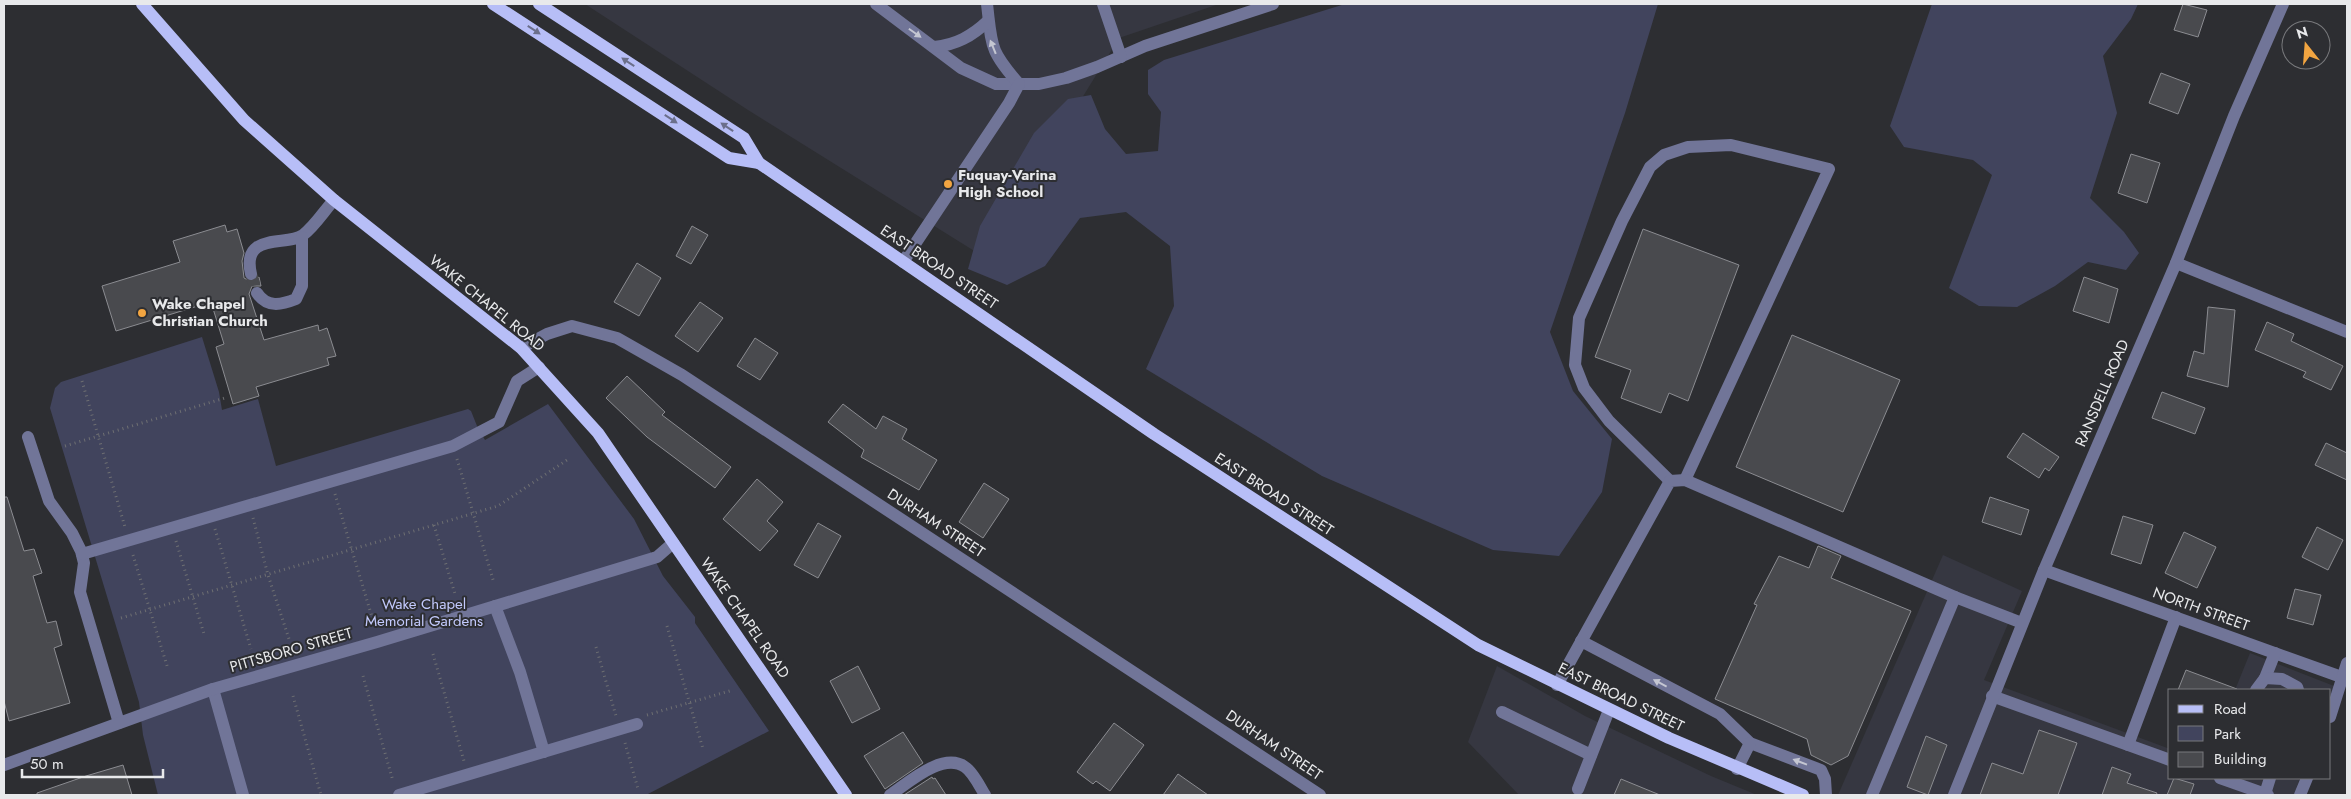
<svg xmlns="http://www.w3.org/2000/svg" width="2351" height="799" font-family="Jost,sans-serif">
  <rect width="100%" height="100%" fill="#2d2e32"/>
  <g fill="#363741">
    <path d="M585,4H1219L1119,38L984,257L748,110Z"/>
    <path d="M1943,555L2022,591L1984,680L2170,749V778H2300L2294,795H1838Z"/>
    <path d="M2250,653L2334,686L2330,698V690H2235Z"/>
    <path d="M1497,666L1585,716L1711,776L1757,795H1519L1468,742Z"/>
  </g>
  <g fill="#41445d">
    <path d="M1345,4H1658L1625,113L1550,332L1573,391L1612,439L1602,492L1559,556L1493,550L1322,476L1146,369L1174,306L1170,246L1126,212L1080,218L1045,266L1007,285L968,269L980,226L1034,133L1068,99L1091,95L1105,129L1126,154L1158,151L1161,112L1148,94V70L1164,60Z"/>
    <path d="M1932,4H2138L2131,19L2103,56L2117,113L2090,198L2124,232L2139,253L2126,270L2088,262L2055,286L2017,307L1979,306L1949,288L1992,175L1973,160L1904,147L1890,126Z"/>
    <path d="M202,337L219,392L222,410L258,399L276,466L468,409L471,411L477,426L485,440L548,404L634,519L663,576L695,617V623L769,731L646,795H158L143,735L139,702L50,408L55,388L61,382Z"/>
  </g>
  <g fill="#494a4e" stroke="#8b8c91">
    <path d="M2183,4L2207,10L2198,37L2174,30Z"/>
    <path d="M2161,73L2190,84L2178,114L2149,103Z"/>
    <path d="M2131,154L2160,163L2147,203L2118,193Z"/>
    <path d="M225,225L227,232L237,229L244,253L242,261L244,278L252,282L259,277L261,286H252L249,294L264,340L318,325L319,331L327,328L336,356L327,358L329,365L256,387L259,396L233,404L216,347L224,344L211,302L116,331L102,286L180,262L173,241Z"/>
    <path d="M692,226L708,235L691,264L676,256Z"/>
    <path d="M1643,229L1739,265L1688,401L1669,393L1661,413L1621,398L1631,370L1595,357Z"/>
    <path d="M637,263L661,278L639,316L614,302Z"/>
    <path d="M2084,277L2118,289L2109,323L2073,311Z"/>
    <path d="M700,302L723,318L698,352L675,336Z"/>
    <path d="M2208,307L2235,310L2228,387L2187,376L2194,351L2204,354Z"/>
    <path d="M2267,322L2294,334L2291,341L2343,366L2331,390L2303,377L2306,372L2255,350Z"/>
    <path d="M1792,335L1900,380L1843,512L1736,467Z"/>
    <path d="M755,338L778,353L760,380L737,366Z"/>
    <path d="M627,376L665,412L662,415L731,467L715,488L647,437L606,398Z"/>
    <path d="M2162,392L2205,408L2195,434L2152,418Z"/>
    <path d="M843,404L876,429L883,416L907,429L902,439L937,460L919,490L861,457L864,450L828,422Z"/>
    <path d="M2023,433L2059,457L2049,471L2045,468L2039,478L2007,457Z"/>
    <path d="M2326,443L2347,453V480L2315,465Z"/>
    <path d="M757,479L783,502L767,521L778,531L760,551L723,519Z"/>
    <path d="M984,483L1009,499L983,538L959,522Z"/>
    <path d="M4,497H7L24,551L34,549L42,573L33,576L47,623L56,621L62,645L54,648L70,703L9,721L4,701Z"/>
    <path d="M1990,497L2029,510L2021,535L1982,522Z"/>
    <path d="M2123,516L2153,525L2141,564L2111,554Z"/>
    <path d="M818,523L841,536L818,578L794,565Z"/>
    <path d="M2317,527L2343,540L2328,570L2302,557Z"/>
    <path d="M2184,532L2216,547L2197,588L2165,573Z"/>
    <path d="M1818,546L1841,556L1831,578L1911,611L1848,756L1831,765L1811,755L1807,739L1715,699L1757,605L1754,604L1779,556L1809,568Z"/>
    <path d="M2295,589L2321,595L2313,625L2287,618Z"/>
    <path d="M858,666L880,709L852,723L830,681Z"/>
    <path d="M2186,670L2237,689L2236,690H2178Z"/>
    <path d="M1114,723L1144,745L1110,791L1096,781L1093,784L1077,772Z"/>
    <path d="M2039,730L2077,743L2058,795H1980L1992,763L2023,774Z"/>
    <path d="M903,732L923,763L885,789L864,756Z"/>
    <path d="M1926,736L1947,745L1928,795L1907,787Z"/>
    <path d="M123,765L132,795H37V793L86,776Z"/>
    <path d="M2112,767L2131,774L2127,783L2157,793L2156,795H2102Z"/>
    <path d="M1178,774L1208,795H1163Z"/>
    <path d="M932,777L933,779L935,778L946,795H904Z"/>
    <path d="M2174,778L2194,784L2190,795H2167Z"/>
    <path d="M1621,779L1660,795H1614Z"/>
  </g>
  <g fill="none" stroke-linecap="round" stroke-linejoin="round">
    <path stroke="#494a4e" stroke-width="12" stroke-dasharray="12 6" stroke-linecap="butt" d="M251,274L257,293"/>
    <g stroke="#6e6f72" stroke-width="3" stroke-dasharray="1 4" stroke-linecap="butt">
      <path d="M82,381L125,527"/>
      <path d="M65,446L225,398"/>
      <path d="M457,459L494,583"/>
      <path d="M335,494L372,617"/>
      <path d="M253,518L268,575L290,642"/>
      <path d="M434,525L455,594"/>
      <path d="M215,529L251,649"/>
      <path d="M176,541L204,634"/>
      <path d="M133,555L168,669"/>
      <path d="M121,618L498,506L567,460"/>
      <path d="M667,626L703,749"/>
      <path d="M596,647L616,716"/>
      <path d="M433,654L464,761"/>
      <path d="M363,676L393,781"/>
      <path d="M293,696L321,795"/>
      <path d="M647,715L733,690"/>
      <path d="M625,743L638,789"/>
    </g>
    <g stroke="#717598" stroke-width="12">
      <path d="M876,4L961,68L996,84H1039L1066,78L1097,67L1145,46L1273,4"/>
      <path d="M987,4C992,46 989,50 1019,84"/>
      <path d="M1103,4L1121,57"/>
      <path d="M934,47C956,45 972,36 988,21"/>
      <path d="M903,262L1009,103L1019,84"/>
      <path d="M2176,263L2347,332"/>
      <path d="M251,274C241,231 288,247 303,235C315,226 324,211 334,200"/>
      <path d="M257,293C267,308 281,305 296,299L302,286V237"/>
      <path d="M521,348L547,334L572,326L617,338L682,375L1320,795"/>
      <path d="M28,437L49,501L72,533L81,551L84,563L80,592L119,723"/>
      <path d="M1670,481L1609,421L1584,388L1575,365L1579,318L1622,221L1650,167L1664,155L1688,147L1731,145L1829,169L1685,480"/>
      <path d="M82,554L453,446L499,422L517,381L539,367"/>
      <path d="M2044,570L2347,679"/>
      <path d="M495,606L520,672L544,752"/>
      <path d="M1581,641L1720,714L1750,743L1821,770L1825,779L1826,795"/>
      <path d="M2265,678L2275,653"/>
      <path d="M1557,685L1670,481L1685,480L1955,597"/>
      <path d="M213,689L243,795"/>
      <path d="M2256,690L2265,678L2282,679L2297,687L2298,690"/>
      <path d="M1992,696L2170,760"/>
      <path d="M1502,712L1591,755"/>
      <path d="M2330,717L2347,663"/>
      <path d="M2128,745L2176,617"/>
      <path d="M4,765L213,689L377,642L657,557L673,543"/>
      <path d="M1737,769L1750,743"/>
      <path d="M2220,778L2268,795"/>
      <path d="M1578,789L1609,710"/>
      <path d="M2265,794L2270,778"/>
      <path d="M399,795L637,724"/>
      <path d="M890,795C908,783 943,751 965,767C973,772 980,787 985,795"/>
      <path d="M1872,795L1955,597L2022,623"/>
      <path d="M1954,795L2044,570L2176,263L2234,116L2283,4"/>
      <path d="M2300,795L2307,778"/>
    </g>
    <g stroke="#b7bef7" stroke-width="12">
      <path d="M142,4L244,120L334,200L521,348L598,433L846,795"/>
      <path d="M493,4L729,158L759,163"/>
      <path d="M539,4L744,138L759,163L1154,434L1478,645L1669,738L1803,795"/>
    </g>
  </g>
  <defs><path id="oneway-solid" d="M-6-.8H1V-3.2L6.5 0L1 3.2V.8H-6Z" transform="scale(1.25)"/></defs>
  <g fill="#6b6f8b">
    <use href="#oneway-solid" transform="translate(534 30) rotate(33)"/>
    <use href="#oneway-solid" transform="translate(628 62) rotate(-147)"/>
    <use href="#oneway-solid" transform="translate(671 119) rotate(33)"/>
    <use href="#oneway-solid" transform="translate(727 127) rotate(-146)"/>
  </g>
  <g fill="#c4c6d2">
    <use href="#oneway-solid" transform="translate(915 33) rotate(35)"/>
    <use href="#oneway-solid" transform="translate(993 47) rotate(-112)"/>
    <use href="#oneway-solid" transform="translate(1660 683) rotate(-152)"/>
    <use href="#oneway-solid" transform="translate(1800 762) rotate(-159)"/>
  </g>
  <g fill="#f2a541" stroke="#2d2e32" stroke-width="2">
    <circle cx="948" cy="184" r="5"/>
    <circle cx="142" cy="313" r="5"/>
  </g>
  <g text-anchor="middle" stroke-width="4" stroke-linejoin="round" paint-order="stroke">
    <g font-size="15" font-weight="bold" fill="#e8e9eb" stroke="#2d2e32" text-anchor="start">
      <text x="958" y="180">Fuquay-Varina<tspan x="958" dy="17">High School</tspan></text>
      <text x="152" y="309">Wake Chapel<tspan x="152" dy="17">Christian Church</tspan></text>
    </g>
    <g font-size="15" fill="#e8e9eb" stroke="#2d2e32">
      <text transform="translate(939 267) rotate(34)" y="5">EAST BROAD STREET</text>
      <text transform="translate(487 303) rotate(39)" y="5">WAKE CHAPEL ROAD</text>
      <text transform="translate(2102 393) rotate(-67)" y="5">RANSDELL ROAD</text>
      <text transform="translate(1274 494) rotate(33)" y="5">EAST BROAD STREET</text>
      <text transform="translate(936 523) rotate(33)" y="5">DURHAM STREET</text>
      <text transform="translate(2201 609) rotate(20)" y="5">NORTH STREET</text>
      <text transform="translate(745 618) rotate(55)" y="5">WAKE CHAPEL ROAD</text>
      <text transform="translate(291 650) rotate(-16)" y="5">PITTSBORO STREET</text>
      <text transform="translate(1621 697) rotate(26)" y="5">EAST BROAD STREET</text>
      <text transform="translate(1274 745) rotate(34)" y="5">DURHAM STREET</text>
    </g>
    <g font-size="15" fill="#c3cafd" stroke="#2d2e32">
      <text x="424" y="609">Wake Chapel<tspan x="424" dy="17">Memorial Gardens</tspan></text>
    </g>
  </g>
  <rect width="2351" height="799" fill="none" stroke="#e8e9eb" stroke-width="10"/>
  <rect x="2168" y="689" width="162" height="90" fill="#2d2e32" stroke="#78797c"/>
  <rect x="2178" y="705" width="25" height="8" fill="#b7bef7" stroke="#78797c"/>
  <text x="2214" y="714" font-size="15" fill="#e8e9eb">Road</text>
  <rect x="2178" y="726" width="25" height="15" fill="#41445d" stroke="#78797c"/>
  <text x="2214" y="739" font-size="15" fill="#e8e9eb">Park</text>
  <rect x="2178" y="752" width="25" height="15" fill="#494a4e" stroke="#78797c"/>
  <text x="2214" y="764" font-size="15" fill="#e8e9eb">Building</text>
  <g transform="translate(2306 45) rotate(343)"><circle r="24" fill="#2d2e32" stroke="#78797c"/>
  <path d="M0-4L9 19L0 12L-9 19Z" fill="#f2a541"/>
  <text y="-8" font-size="14" font-weight="bold" text-anchor="middle" fill="#e8e9eb">N</text>
  </g>
  <path d="M22 769v8h141v-8" fill="none" stroke="#e8e9eb" stroke-width="2.5"/>
  <text x="30" y="769" font-size="15" fill="#e8e9eb" stroke="#2d2e32" stroke-width="4" paint-order="stroke">50 m</text>
</svg>
